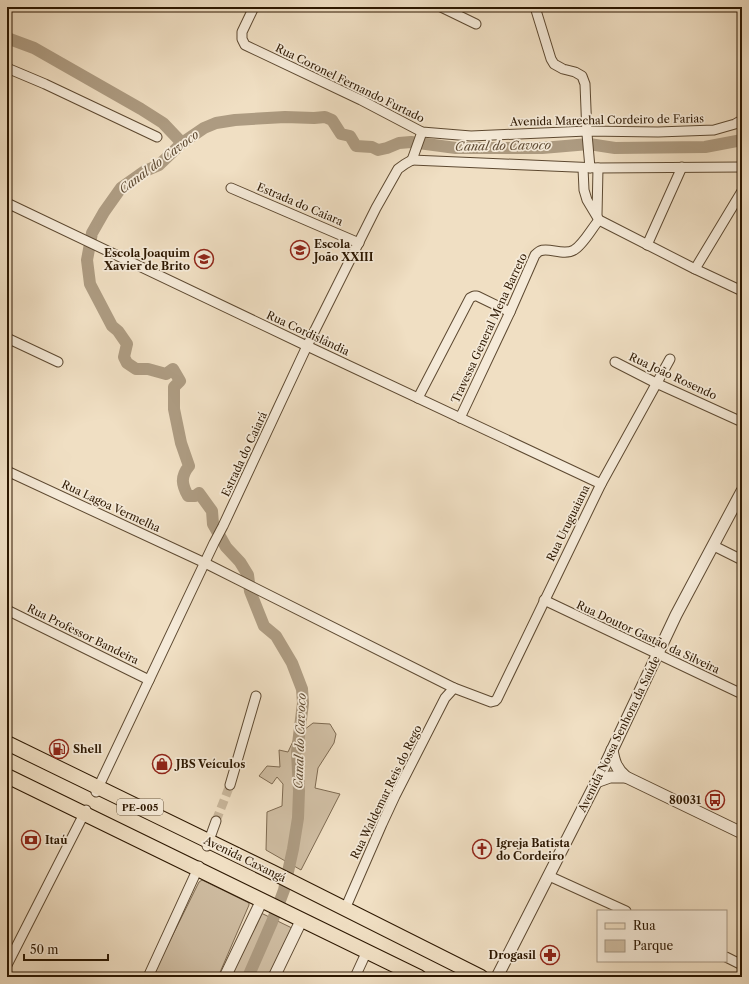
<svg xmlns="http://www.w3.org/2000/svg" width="749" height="984" font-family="'Libre Caslon Text',serif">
  <rect width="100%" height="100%" fill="#f0dfc3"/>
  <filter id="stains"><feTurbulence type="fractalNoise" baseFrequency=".005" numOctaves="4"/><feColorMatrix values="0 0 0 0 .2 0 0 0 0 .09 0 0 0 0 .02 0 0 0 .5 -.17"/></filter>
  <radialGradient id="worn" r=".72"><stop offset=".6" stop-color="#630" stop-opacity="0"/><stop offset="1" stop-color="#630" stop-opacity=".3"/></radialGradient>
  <g fill="#cfbda2" stroke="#7e6a51">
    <path d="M313,723L330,724L336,734L334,743L318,768L315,788L340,794L301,870L266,850L267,812L282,806L283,784L277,777L272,784L259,776L267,766L280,767L279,750L288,752L295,737Z"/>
    <path d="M202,880L249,903V905L218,977H152L199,882Z"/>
    <path d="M259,912L294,929L272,977H229Z"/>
  </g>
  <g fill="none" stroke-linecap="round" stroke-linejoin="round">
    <g stroke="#ad9b81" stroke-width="12">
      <path d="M7,38L34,48L141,109L163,123L182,143"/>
      <path d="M248,977L272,922L284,890L293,849L298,818L299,791L297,752L303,703L302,689L292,663L276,636L264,626L250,591L248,575L240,562L226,547L213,524L212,511L199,493L195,496H188C182,485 180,477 189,466L181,443L174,409V387L180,381L173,369L166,374L148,369H136L127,363L124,357L127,344L118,331L112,326L90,284L87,260L92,233L104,212L121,188L145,171L159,165L182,143L204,128L216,123L235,120L285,117L314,118L325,117L332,120L341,134L350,136L356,146L372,147L378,150L387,148L399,143L411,142L456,148H542L589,144L615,148L705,147L742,140"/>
    </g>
    <path stroke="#c9b79c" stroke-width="9" stroke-dasharray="9 4.5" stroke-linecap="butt" d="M216,821L230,785"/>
    <g stroke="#5d4931" stroke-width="11">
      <g id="minor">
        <path d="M254,7L242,32V39L245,45L361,100L422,132L471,136L587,131L658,132L714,130L735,124L742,120"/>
        <path d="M441,7L476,24"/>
        <path d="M535,7L551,59L554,64L563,69L575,72L582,76L585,84L587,134L590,168"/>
        <path d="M7,68L45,84L157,137"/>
        <path d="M412,160L598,168L742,167"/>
        <path d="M412,160L422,132"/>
        <path d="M583,168L584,190L587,200L599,220L695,269L742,291"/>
        <path d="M231,188L359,243"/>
        <path d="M7,203L307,346L601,484"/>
        <path d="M597,215L598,168"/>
        <path d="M647,245L682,167"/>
        <path d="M695,269L742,191"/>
        <path d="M7,338L58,362"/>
        <path d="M615,362L656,383L742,422"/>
        <path d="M418,398L470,298L474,296H477L510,312"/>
        <path d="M460,418L510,312L535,255C536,254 539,251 540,251C548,247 564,256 574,250C583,245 592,228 599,220"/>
        <path d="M7,471L205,563L454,688L491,702L495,701L497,699L601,484L670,359"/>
        <path d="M714,546L742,560"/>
        <path d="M544,600L742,694"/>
        <path d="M7,610L149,680"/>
        <path d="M230,785L256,696"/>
        <path d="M96,792L214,543L223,526L307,346L376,208L398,169L405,164L412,160"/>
        <path d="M207,846L216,821"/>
        <path d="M549,876L626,911"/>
        <path d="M345,909L382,824L395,796L445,698L454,688"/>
        <path d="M726,957L742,965"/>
        <path d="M7,965L86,810"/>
        <path d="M148,977L199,866"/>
        <path d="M355,977L367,951"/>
      </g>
    </g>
    <g stroke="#5d4931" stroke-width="13">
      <g id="tertiary">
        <path d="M612,750C614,761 616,769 626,777L742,833"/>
        <path d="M596,782L610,777H626"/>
        <path d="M225,977L262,900"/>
        <path d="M274,977L302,919"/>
        <path d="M497,977L607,761L676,615L742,491"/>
      </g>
    </g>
    <g stroke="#2c1700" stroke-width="16">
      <g id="primary">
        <path d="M7,743L272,872L481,977"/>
        <path d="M7,776L419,977"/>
      </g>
    </g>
    <use href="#minor" stroke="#f5ead8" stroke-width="9"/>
    <use href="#tertiary" stroke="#f5ead8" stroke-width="11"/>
    <use href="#primary" stroke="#f0dfc3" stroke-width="14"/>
  </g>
  <defs>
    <g id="school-ring" transform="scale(1)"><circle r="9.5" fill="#f5ead8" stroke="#8f2418" stroke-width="1.5"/><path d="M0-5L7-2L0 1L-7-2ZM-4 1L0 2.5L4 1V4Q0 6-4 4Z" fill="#8f2418"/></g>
    <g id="fuel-ring" transform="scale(1)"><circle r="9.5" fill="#f5ead8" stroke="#8f2418" stroke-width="1.5"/><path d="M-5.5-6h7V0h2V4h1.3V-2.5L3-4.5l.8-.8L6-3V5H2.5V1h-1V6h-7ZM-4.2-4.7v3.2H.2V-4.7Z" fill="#8f2418"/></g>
    <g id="shop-ring" transform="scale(1)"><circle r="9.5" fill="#f5ead8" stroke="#8f2418" stroke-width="1.5"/><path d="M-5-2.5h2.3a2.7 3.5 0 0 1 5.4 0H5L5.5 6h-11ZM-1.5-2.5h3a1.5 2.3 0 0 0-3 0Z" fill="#8f2418"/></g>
    <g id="bus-ring" transform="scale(1)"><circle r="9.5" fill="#f5ead8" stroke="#8f2418" stroke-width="1.5"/><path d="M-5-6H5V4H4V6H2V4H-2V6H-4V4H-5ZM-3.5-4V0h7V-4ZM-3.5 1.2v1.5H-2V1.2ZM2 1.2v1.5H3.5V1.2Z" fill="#8f2418"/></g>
    <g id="bank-ring" transform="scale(1)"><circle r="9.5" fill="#f5ead8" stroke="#8f2418" stroke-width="1.5"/><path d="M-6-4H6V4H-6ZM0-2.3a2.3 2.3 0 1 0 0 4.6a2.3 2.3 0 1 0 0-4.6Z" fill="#8f2418"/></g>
    <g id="church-ring" transform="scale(1)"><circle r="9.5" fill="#f5ead8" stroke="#8f2418" stroke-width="1.5"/><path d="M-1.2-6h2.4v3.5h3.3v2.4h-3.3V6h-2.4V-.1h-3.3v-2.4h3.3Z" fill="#8f2418"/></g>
    <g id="pharmacy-ring" transform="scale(1)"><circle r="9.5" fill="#f5ead8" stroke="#8f2418" stroke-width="1.5"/><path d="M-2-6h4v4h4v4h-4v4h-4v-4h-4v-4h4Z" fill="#8f2418"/></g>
  </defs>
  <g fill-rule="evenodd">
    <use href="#school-ring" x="300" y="250"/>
    <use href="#school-ring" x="204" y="259"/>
    <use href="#fuel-ring" x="59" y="749"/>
    <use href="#shop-ring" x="162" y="764"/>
    <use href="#bus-ring" x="715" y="800"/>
    <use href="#bank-ring" x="31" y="840"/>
    <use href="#church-ring" x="482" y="849"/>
    <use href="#pharmacy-ring" x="550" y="955"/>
  </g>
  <g text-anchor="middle" stroke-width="3.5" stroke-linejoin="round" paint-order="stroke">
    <rect fill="#f5ead8" stroke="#685641" stroke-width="1" x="117" y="799" width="46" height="16" rx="3"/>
    <g font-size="10" font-weight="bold" fill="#2c1700">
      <text x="140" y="811">PE-005</text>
    </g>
    <g font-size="11" fill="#2c1700" stroke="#f5ead8">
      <text transform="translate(350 83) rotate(26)" y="4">Rua Coronel Fernando Furtado</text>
      <text transform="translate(607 120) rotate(-1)" y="4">Avenida Marechal Cordeiro de Farias</text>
      <text transform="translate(300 204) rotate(23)" y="4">Estrada do Caiara</text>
      <text transform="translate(489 328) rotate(-65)" y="4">Travessa General Mena Barreto</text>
      <text transform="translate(308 333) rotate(25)" y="4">Rua Cordislândia</text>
      <text transform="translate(673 376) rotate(25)" y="4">Rua João Rosendo</text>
      <text transform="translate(244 454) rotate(-65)" y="4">Estrada do Caiará</text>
      <text transform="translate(111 506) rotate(25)" y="4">Rua Lagoa Vermelha</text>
      <text transform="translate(568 523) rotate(-64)" y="4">Rua Uruguaiana</text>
      <text transform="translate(83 634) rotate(26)" y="4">Rua Professor Bandeira</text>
      <text transform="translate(648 637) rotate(25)" y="4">Rua Doutor Gastão da Silveira</text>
      <text transform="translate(619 734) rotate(-64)" y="4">Avenida Nossa Senhora da Saúde</text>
      <text transform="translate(386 792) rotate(-64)" y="4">Rua Waldemar Reis do Rego</text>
      <text transform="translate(245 859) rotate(26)" y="4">Avenida Caxangá</text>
    </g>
    <g font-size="11" font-weight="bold" fill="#2c1700" stroke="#f5ead8" text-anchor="start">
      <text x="314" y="248">Escola<tspan x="314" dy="13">João XXIII</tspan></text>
      <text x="190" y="257" text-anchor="end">Escola Joaquim<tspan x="190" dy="13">Xavier de Brito</tspan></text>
      <text x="73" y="753">Shell</text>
      <text x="176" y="768">JBS Veículos</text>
      <text x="701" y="804" text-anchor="end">80031</text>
      <text x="45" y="844">Itaú</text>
      <text x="496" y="847">Igreja Batista<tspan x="496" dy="13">do Cordeiro</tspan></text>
      <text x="536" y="959" text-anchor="end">Drogasil</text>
    </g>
    <g font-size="12" font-style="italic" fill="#604c34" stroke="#f5ead8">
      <text transform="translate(503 146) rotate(-1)" y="4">Canal do Cavoco</text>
      <text transform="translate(159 162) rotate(-37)" y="4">Canal do Cavoco</text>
      <text transform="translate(300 741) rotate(-88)" y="4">Canal do Cavoco</text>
    </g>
  </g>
  <rect width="749" height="984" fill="none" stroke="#f0dfc3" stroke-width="24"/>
  <rect x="8" y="8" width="733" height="968" fill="none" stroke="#2c1700" stroke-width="2"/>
  <rect x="12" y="12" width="725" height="960" fill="none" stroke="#2c1700"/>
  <rect x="597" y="910" width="130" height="52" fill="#f5ead8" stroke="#a59682"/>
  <rect x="605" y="923" width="20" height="6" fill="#f0dfc3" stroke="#a59682"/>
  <text x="633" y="930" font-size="12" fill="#2c1700">Rua</text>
  <rect x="605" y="940" width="20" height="12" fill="#cfbda2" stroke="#a59682"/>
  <text x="633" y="950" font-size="12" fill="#2c1700">Parque</text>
  <path d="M24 954v6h84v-6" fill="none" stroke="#2c1700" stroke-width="2"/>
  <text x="30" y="954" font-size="12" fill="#2c1700" stroke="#f5ead8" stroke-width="3" paint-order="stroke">50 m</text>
  <rect width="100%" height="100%" filter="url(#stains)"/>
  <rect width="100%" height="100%" fill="url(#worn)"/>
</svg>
